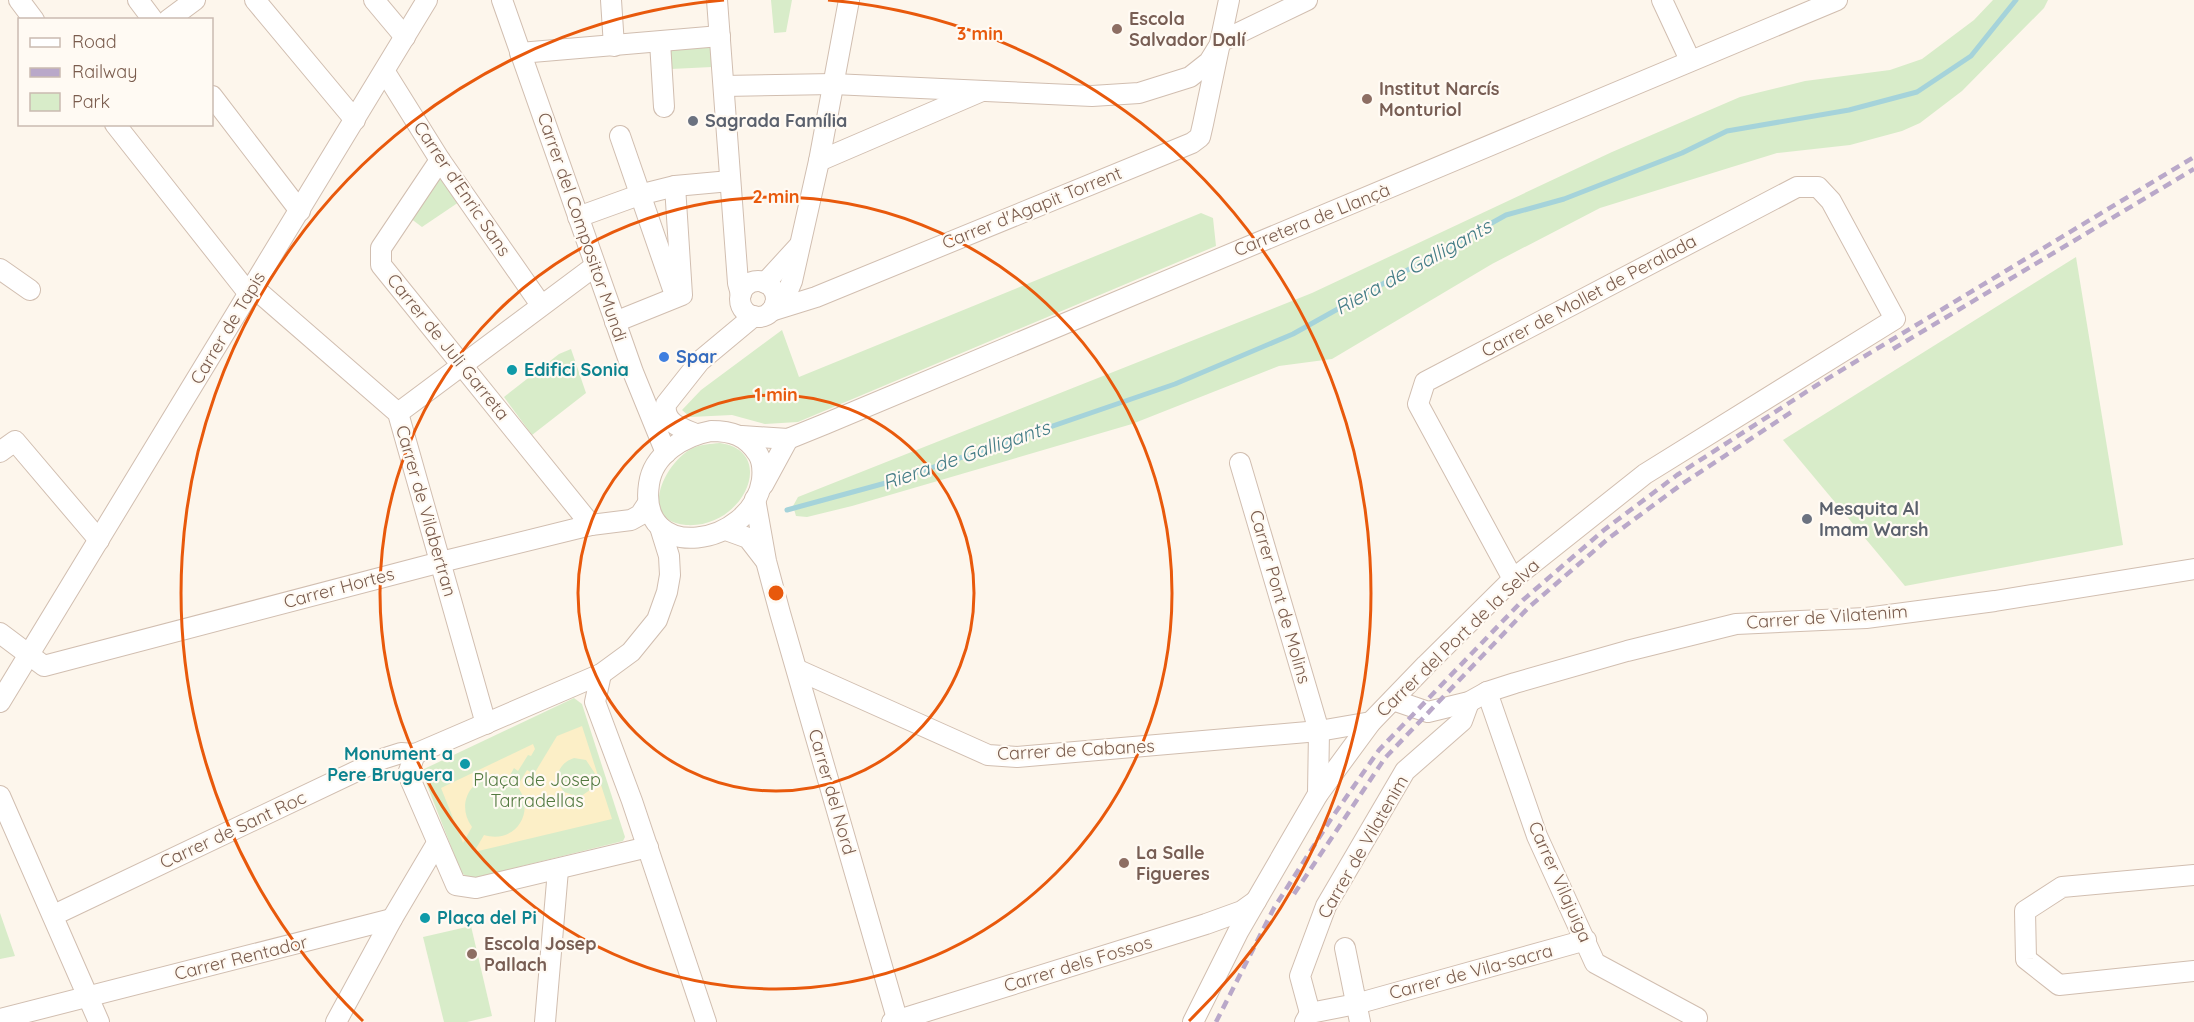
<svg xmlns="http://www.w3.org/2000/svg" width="2194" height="1022" font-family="Quicksand,sans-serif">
  <rect width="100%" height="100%" fill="#fdf6ec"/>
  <g fill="#d8ecc9">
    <path d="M771,0H792L786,32L774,33Z"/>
    <path d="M1993,0H2048L2044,8L1962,91L1920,123L1902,131L1850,145L1777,153L1600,208L1492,264L1332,359L1279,366L1132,424L852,506L807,517L796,516L793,506L798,497L1312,293L1612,152L1740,97L1805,81L1890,70L1922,59L1974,20Z"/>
    <path d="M710,47L712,67L671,69L670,50Z"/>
    <path d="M440,173L459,202L422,227L410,218Z"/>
    <path d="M1201,213L1213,218L1216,246L798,422L765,424L732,415L690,417L682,410L701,390L782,330L799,377Z"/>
    <path d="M2076,257L2123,545L1905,586L1783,440Z"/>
    <path d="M571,349L586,393L532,435L504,397L559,354Z"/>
    <path d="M720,443C778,451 744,529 686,525C637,521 664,462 693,448C702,444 710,444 720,443Z"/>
    <path d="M574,698L582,704L625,837L623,841L469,879L461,872L423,775L424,769Z"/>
    <path d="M0,913L15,956L0,959Z"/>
    <path d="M471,926L492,1016L467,1022H444L423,937Z"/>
  </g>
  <g fill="#fcefc7" fill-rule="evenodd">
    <path d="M582,726L612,819L474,852L484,835C517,845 538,808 515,784L518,785L527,770L534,774L557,736ZM574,758L586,760L596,775L594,787L580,797L564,792C553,779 558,763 574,758Z"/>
    <path d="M533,744L535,749L531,756L528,755L518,771L514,768L508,779C476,769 453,801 472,827L463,843L441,788Z"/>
  </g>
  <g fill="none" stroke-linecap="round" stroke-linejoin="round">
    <path stroke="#a5d3da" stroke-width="5" d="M787,510L893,481L1175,384L1293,334L1506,215L1564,199L1682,153L1727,131L1849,110L1917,92L1971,56L2016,0"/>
    <g stroke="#d1beb0" stroke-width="22">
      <g id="minor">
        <path d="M19,0L34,20"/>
        <path d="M138,0L153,20"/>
        <path d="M255,0L355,120"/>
        <path d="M374,0L405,37"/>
        <path d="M502,0L633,372L666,453"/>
        <path d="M611,0L614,46"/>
        <path d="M717,0L738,283L741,294"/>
        <path d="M1662,0L1690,60"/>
        <path d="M168,20L195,0"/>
        <path d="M660,42L664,107"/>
        <path d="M520,53L720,36"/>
        <path d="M385,72L440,160L541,305"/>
        <path d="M724,86L833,84L1092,96L1139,93L1190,77L1209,62L1222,41L1307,0"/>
        <path d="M212,96L300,211"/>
        <path d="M115,124L249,294"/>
        <path d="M620,136L675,295"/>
        <path d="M440,160L381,248V265L591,525"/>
        <path d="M819,161L982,91"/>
        <path d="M578,217L639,195L675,186L730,181"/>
        <path d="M0,269L30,290"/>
        <circle cx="758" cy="299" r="18"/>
        <path d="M765,283L798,247"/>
        <path d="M253,287L398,413L486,724"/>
        <path d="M775,304L787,293L792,281L819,161L849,0"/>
        <path d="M771,311L816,297L1192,143L1200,137L1203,124L1229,0"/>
        <path d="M615,322L682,295L675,186"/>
        <path d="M398,413L595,266"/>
        <path d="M711,431C731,431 746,435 758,454C763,462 763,471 762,480C752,547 637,565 649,484C653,454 684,436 711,431Z"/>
        <path d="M696,434C681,428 663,423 666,404L700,361L754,316"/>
        <path d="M742,436L788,439L825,424L1837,0"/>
        <path d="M0,452L15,441L99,540"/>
        <path d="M1240,463L1319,731L1318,794"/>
        <path d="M763,485L788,439"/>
        <path d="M755,499L766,561L780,613L898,1022"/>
        <path d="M726,530L748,538L765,560"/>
        <path d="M0,633L44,666L441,562L591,525L631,520L640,515L648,503"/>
        <path d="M798,670L988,755L1017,757L1319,731L1371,722"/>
        <path d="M601,674L595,702L632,801L706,1022"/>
        <path d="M1487,692L1537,836L1595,963L1697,1018"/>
        <path d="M1393,700L1428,712L1469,702L1487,692L1515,683L1627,651L1736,624L1866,618L1995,601L2194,569"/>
        <path d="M0,702L427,0"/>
        <path d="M0,796L99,1022"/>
        <path d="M648,847L476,888L456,885L408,774L415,754L601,674L631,652L657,620L667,592L670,575L669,556L660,527"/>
        <path d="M2194,875L2062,887L2025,911L2026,959L2059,985L2194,971"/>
        <path d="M54,915L382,759L401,753L415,754"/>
        <path d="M1345,948L1360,1022"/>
        <path d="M1310,1013L1300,976L1326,906L1405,771L1462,721L1469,702"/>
        <path d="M0,1019L392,919"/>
        <path d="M336,1022L392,919L437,843"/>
        <path d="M545,1022L558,870"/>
        <path d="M892,1022L1206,924L1242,911L1256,901"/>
        <path d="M1193,1022L1238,932L1318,794L1371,722L1426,665L1513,579L1645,474L1895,319L1831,201L1818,187H1797L1425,382L1418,404L1513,579"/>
        <path d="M1305,1022L1310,1013L1356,1004L1586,940"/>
      </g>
    </g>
    <use href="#minor" stroke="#fff" stroke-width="20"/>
    <g stroke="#b9a8c9" stroke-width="4.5" stroke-dasharray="9 6" stroke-linecap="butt">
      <path d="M1893,349L2194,169"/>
      <path d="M1294,894L1385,758L1528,608L1609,538L1682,484L1793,411"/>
      <path d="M1216,1022L1274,908L1331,819L1379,750L1523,600L1604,530L1677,475L1817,385L2194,157"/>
    </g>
  </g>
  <g fill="none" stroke="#e8590c" stroke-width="3">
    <circle cx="776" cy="593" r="198"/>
    <circle cx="776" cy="593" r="396"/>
    <path d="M363 1021A595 595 0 0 1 724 0M828 0A595 595 0 0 1 1189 1021"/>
  </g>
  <g fill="#8d6e63" stroke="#fffaf3" stroke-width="2">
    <circle cx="1117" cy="29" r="6"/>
    <circle cx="1367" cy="99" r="6"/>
    <circle cx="1124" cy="863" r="6"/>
    <circle cx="472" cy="954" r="6"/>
  </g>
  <g fill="#6b7280" stroke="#fffaf3" stroke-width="2">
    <circle cx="693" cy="121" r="6"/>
    <circle cx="1807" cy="519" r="6"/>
  </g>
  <circle fill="#3f7fe0" stroke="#fffaf3" stroke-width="2" cx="664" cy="357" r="6"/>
  <g fill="#0f9aa8" stroke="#fffaf3" stroke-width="2">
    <circle cx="512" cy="370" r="6"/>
    <circle cx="465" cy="764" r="6"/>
    <circle cx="425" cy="918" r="6"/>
  </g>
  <g text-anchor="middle" stroke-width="4.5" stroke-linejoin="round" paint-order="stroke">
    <g font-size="18" font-weight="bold" fill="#785e54" stroke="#fffaf3" text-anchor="start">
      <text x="1129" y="25">Escola<tspan x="1129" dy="21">Salvador Dalí</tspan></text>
      <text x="1379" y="95">Institut Narcís<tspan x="1379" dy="21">Monturiol</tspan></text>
      <text x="1136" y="859">La Salle<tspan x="1136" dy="21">Figueres</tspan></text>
      <text x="484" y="950">Escola Josep<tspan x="484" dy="21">Pallach</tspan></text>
    </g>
    <g font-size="18" font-weight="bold" fill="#5b616d" stroke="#fffaf3" text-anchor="start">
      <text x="705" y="127">Sagrada Família</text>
      <text x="1819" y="515">Mesquita Al<tspan x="1819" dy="21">Imam Warsh</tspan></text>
    </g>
    <g font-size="18" fill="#7a5c4d" stroke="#fffaf3">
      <text transform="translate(462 189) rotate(56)" y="6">Carrer d'Enric Sans</text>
      <text transform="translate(1032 208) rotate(-22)" y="6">Carrer d'Agapit Torrent</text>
      <text transform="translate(1312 220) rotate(-22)" y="6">Carretera de Llançà</text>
      <text transform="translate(582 227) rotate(71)" y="6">Carrer del Compositor Mundi</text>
      <text transform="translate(1589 296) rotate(-28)" y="6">Carrer de Mollet de Peralada</text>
      <text transform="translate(228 328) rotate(-59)" y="6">Carrer de Tapis</text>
      <text transform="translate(448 347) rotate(51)" y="6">Carrer de Juli Garreta</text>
      <text transform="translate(426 511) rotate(74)" y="6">Carrer de Vilabertran</text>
      <text transform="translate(339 588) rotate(-15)" y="6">Carrer Hortes</text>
      <text transform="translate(1280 597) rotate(74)" y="6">Carrer Pont de Molins</text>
      <text transform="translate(1827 617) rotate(-4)" y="6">Carrer de Vilatenim</text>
      <text transform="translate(1458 638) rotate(-44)" y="6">Carrer del Port de la Selva</text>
      <text transform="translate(1076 750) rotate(-3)" y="6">Carrer de Cabanes</text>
      <text transform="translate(832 792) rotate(74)" y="6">Carrer del Nord</text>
      <text transform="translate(233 830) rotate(-25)" y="6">Carrer de Sant Roc</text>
      <text transform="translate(1363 847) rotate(-60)" y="6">Carrer de Vilatenim</text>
      <text transform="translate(1560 882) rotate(66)" y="6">Carrer Vilajuiga</text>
      <text transform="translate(241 958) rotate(-14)" y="6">Carrer Rentador</text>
      <text transform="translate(1078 964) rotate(-17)" y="6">Carrer dels Fossos</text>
      <text transform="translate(1471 972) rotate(-15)" y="6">Carrer de Vila-sacra</text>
    </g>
    <g font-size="18" font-weight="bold" fill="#366cbe" stroke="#fffaf3" text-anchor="start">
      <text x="676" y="363">Spar</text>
    </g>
    <g font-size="18" font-weight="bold" fill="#0d838f" stroke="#fffaf3" text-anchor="start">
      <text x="524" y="376">Edifici Sonia</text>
      <text x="453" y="760" text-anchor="end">Monument a<tspan x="453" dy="21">Pere Bruguera</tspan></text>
      <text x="437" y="924">Plaça del Pi</text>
    </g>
    <g font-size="18" fill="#537a41" stroke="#fffaf3">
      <text x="537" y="786">Plaça de Josep<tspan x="537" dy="21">Tarradellas</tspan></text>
    </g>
    <g font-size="20" font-style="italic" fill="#437c86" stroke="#fffaf3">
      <text transform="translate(1413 267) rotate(-29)" y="7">Riera de Galligants</text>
      <text transform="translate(966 455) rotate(-19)" y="7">Riera de Galligants</text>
    </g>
  </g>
  <circle cx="776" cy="593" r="9" fill="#e8590c" stroke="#fffaf3" stroke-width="3"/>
  <g font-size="18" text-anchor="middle" font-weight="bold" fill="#e8590c" stroke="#fffaf3" stroke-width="4.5" stroke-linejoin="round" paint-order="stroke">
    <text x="980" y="40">3 min</text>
    <text x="776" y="203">2 min</text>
    <text x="776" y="401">1 min</text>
  </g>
  <rect x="18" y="18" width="195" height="108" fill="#fffaf3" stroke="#cabbb1" stroke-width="1.5"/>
  <rect x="30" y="38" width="30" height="9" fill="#ffffff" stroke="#cabbb1" stroke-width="1.5"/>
  <text x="72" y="48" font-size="18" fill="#7a5c4d">Road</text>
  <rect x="30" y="68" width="30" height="9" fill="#b9a8c9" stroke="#cabbb1" stroke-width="1.5"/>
  <text x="72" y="78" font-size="18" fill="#7a5c4d">Railway</text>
  <rect x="30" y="93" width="30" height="18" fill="#d8ecc9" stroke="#cabbb1" stroke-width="1.5"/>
  <text x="72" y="108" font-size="18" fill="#7a5c4d">Park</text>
</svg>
